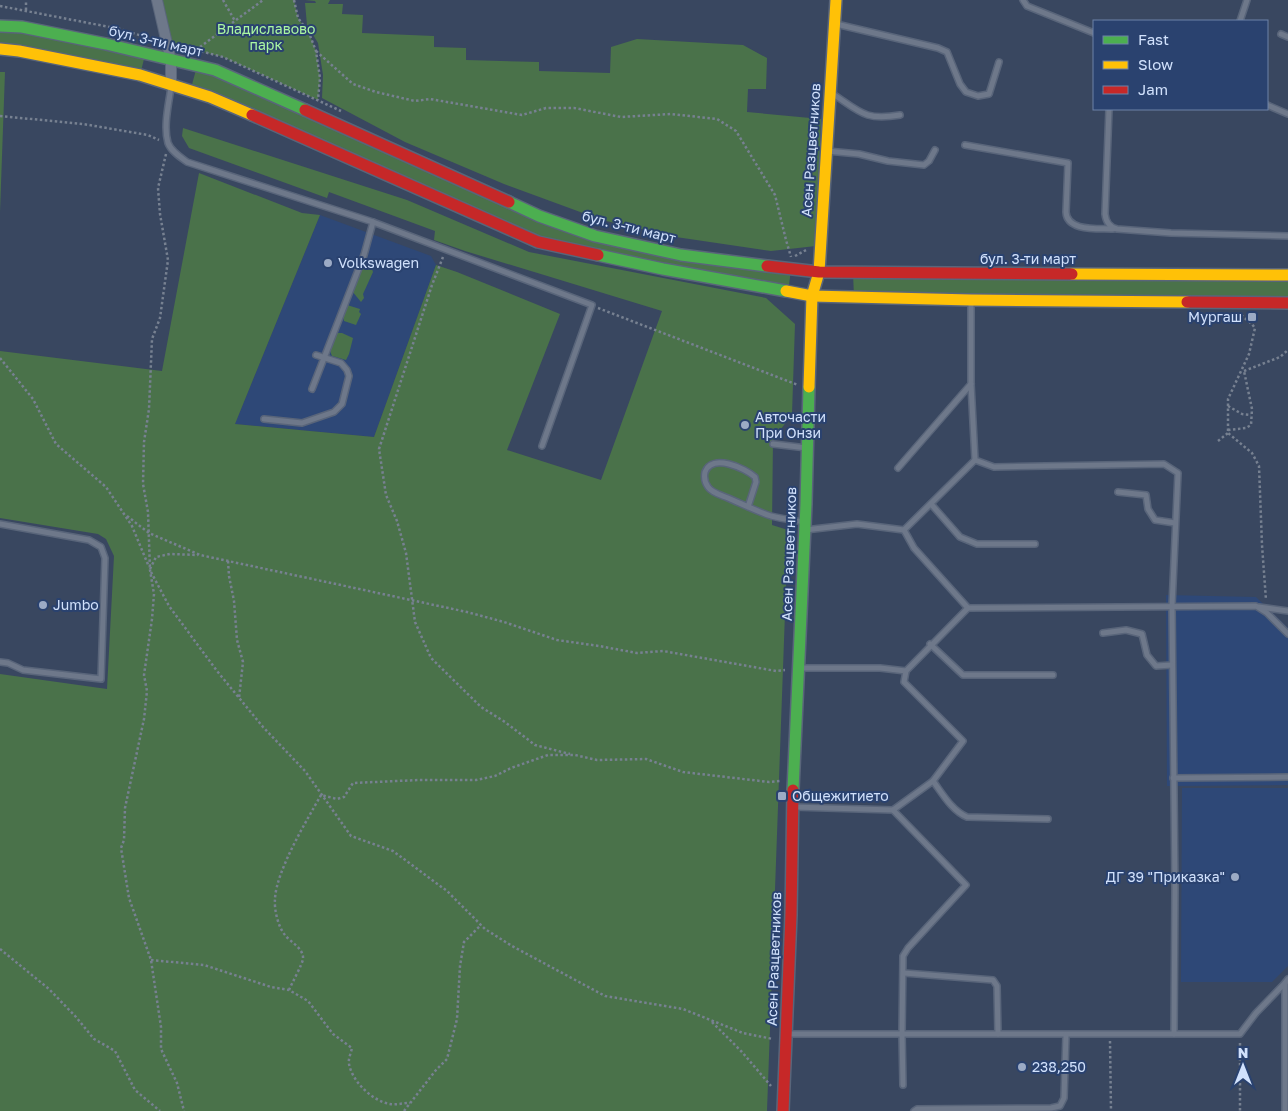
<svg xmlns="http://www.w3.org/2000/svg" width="1288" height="1111" font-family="'Golos Text',sans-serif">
  <rect width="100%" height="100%" fill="#394760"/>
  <g fill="#2e4877">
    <path d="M320,215L431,256L436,265L374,437L235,424Z"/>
    <path d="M1166,595L1256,597L1288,628V785L1167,786Z"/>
    <path d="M1182,788H1288V966L1272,982H1181Z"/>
  </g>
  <g fill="#4a724a">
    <path d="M157,0H294L298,18L309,33L316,51L320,78L318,100L223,57L168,43Z"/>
    <path d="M305,0H330L328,4H343L342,14L363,15L362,33L434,36V47L466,48V60L539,62V71L610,73L611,47L637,39L743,45L767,58L766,89H748L747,112L821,119L816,246L771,251L676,237L602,220L504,184L405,142L322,98L323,75L318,43L307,25L305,3H316L315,1Z"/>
    <path d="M0,26L145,55L140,75L0,49Z"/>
    <path d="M197,66L595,236L791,269L788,293L538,242L190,92Z"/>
    <path d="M0,72H5L0,212Z"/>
    <path d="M183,128L407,200L529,252L766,298L795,324L792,414L773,440L772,525L788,530L767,1111H0V674L107,689L114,556L106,539L98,534L0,518V351L162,371L199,173L302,213L320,215L235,424L374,437L436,265L457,272L560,314L507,450L601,480L662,311L465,251L434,240L435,231L329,192L327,198L189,148L182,136Z"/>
    <path d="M367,267L372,269L373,272L363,294L364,298L361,302L352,291L360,270Z"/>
    <path d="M853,273L1288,275V302L854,297Z"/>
    <path d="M347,305L360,309L359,312L361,314L356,325L344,321L343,316Z"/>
    <path d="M337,333H342L353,338L349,354L346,360L332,356C328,349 334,340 337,333Z"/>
  </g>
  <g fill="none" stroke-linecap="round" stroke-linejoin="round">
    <g stroke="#59657a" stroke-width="8">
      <g id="lane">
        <path d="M1023,0L1027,6L1094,33"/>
        <path d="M1240,21L1247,0"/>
        <path d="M836,24L938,48L947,52L960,84L966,92L978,96L989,94L999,62"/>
        <path d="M1281,34L1288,37"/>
        <path d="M171,87C169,103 163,126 168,143C171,151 180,157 187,162L373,222L592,305L542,446"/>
        <path d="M833,94C860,112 865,121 900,115"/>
        <path d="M1267,105L1288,114"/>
        <path d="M1109,109L1105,214C1106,222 1109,227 1117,229L1171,233L1288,236"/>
        <path d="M965,145L1068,163L1066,212C1067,232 1099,228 1113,229"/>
        <path d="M827,151L859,154L888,161L924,165L929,161L935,150"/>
        <path d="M971,301V384L975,460L994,467L1164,464L1178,473L1172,606L1175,888L1174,1034"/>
        <path d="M312,389L364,255L373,222"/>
        <path d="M264,419L302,423L334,412L342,404L349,376L347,370L341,363L316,355"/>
        <path d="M773,444L807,448"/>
        <path d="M898,468L971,384"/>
        <path d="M1118,492L1146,495L1148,509L1155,520L1175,523"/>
        <path d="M931,504L960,537L977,544H1035"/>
        <path d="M748,507L756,482L755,477C745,468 712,453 705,472C704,477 705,483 708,487C712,493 721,495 728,498C742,504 756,511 771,516C782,519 793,520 805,522"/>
        <path d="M0,524L89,540L101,547L105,558L101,679L23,670L8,663L0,662"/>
        <path d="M805,530L857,524L904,530"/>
        <path d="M904,530L914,548L968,608L1256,606L1267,613L1288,634"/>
        <path d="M904,530L975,460"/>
        <path d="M1259,607L1288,611"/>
        <path d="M1103,633L1126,630L1142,634L1147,655L1156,666L1172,665"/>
        <path d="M930,644L963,675H1053"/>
        <path d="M799,668H880L906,671"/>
        <path d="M1173,778L1288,777"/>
        <path d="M933,781C942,793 952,811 967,817L1048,819"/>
        <path d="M794,807L893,810L933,781L963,741L904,682L906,671L968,608"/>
        <path d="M893,810L966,885L908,948L903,956L902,1034L903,1085"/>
        <path d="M904,973L993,980L997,986L998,1034"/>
        <path d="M788,1034H1240L1256,1013L1285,983"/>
        <path d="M914,1111L917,1109L1051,1108L1060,1106L1064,1098L1066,1035"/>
        <path d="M1285,1111V983L1288,979"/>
      </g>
    </g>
    <g stroke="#59657a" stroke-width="12">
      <path id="street" d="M157,0L171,61V86"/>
    </g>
    <g stroke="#59657a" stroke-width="14">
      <g id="fast">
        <path d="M0,26L22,27L106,44L215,70L305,110"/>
        <path d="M509,202L539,216L595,236L681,255L767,266"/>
        <path d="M598,255L663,269L786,291"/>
        <path d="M793,790L806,504L809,387"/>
      </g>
    </g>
    <g stroke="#59657a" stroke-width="14">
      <g id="slow">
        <path d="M0,49L19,51L140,75L210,97L252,115"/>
        <path d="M1072,274L1288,275"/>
        <path d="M786,291L812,296L971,300L1187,302"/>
        <path d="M809,387L812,296L819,272L836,0"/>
      </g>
    </g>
    <g stroke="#59657a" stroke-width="14">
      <g id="jam">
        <path d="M305,110L509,202"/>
        <path d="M252,115L538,242L598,255"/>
        <path d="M767,266L819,272L1072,274"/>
        <path d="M1187,302L1288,303"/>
        <path d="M783,1111L791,915L793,790"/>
      </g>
    </g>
    <g stroke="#778191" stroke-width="2.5" stroke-dasharray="2.5 2.5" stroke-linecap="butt">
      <path d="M223,0L235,21"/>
      <path d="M294,0L298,18L309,33L316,51L320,78L318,100"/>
      <path d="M0,6L120,29L155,40"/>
      <path d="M26,10V0"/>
      <path d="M177,45L223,57L341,111"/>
      <path d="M196,50L263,0"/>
      <path d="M316,51L353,84L376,92L415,101L430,99L522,115L546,108H574L621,117L671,114L717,119L736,131L775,195L786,240L791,257"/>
      <path d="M0,116L83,124L148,135L159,140"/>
      <path d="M166,154L158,188L160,214L168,260L160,318L152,339L149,409L144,442L143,484L148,512L150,570L154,594L152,619L144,675L147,691L144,719L125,808L124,840L121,848L129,898L151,960L161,1027V1049L177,1083L184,1111"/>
      <path d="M795,256L808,249"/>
      <path d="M443,257L432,285L379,449L386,495L397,521L406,553L415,622L431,658L481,707L505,722L535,745L570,754"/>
      <path d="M598,308L798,385"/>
      <path d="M1241,315L1252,324L1255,328L1249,354L1228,399V433L1252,453L1259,466L1262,545L1266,600"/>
      <path d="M0,358L33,399L56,444L106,487L132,526L149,567"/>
      <path d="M1244,371L1280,357L1288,350"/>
      <path d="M1228,406L1242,414L1251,415"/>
      <path d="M1228,430L1246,428L1251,425L1252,409L1244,371"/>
      <path d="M1218,441L1228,433"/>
      <path d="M127,516L149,533L200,555L467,612L504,622L557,640L599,646L637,653L663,651L776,671L785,670"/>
      <path d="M228,561L229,576L234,601L237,640L243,662L239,698"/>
      <path d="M150,569L156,557L170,554L198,555"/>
      <path d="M151,572L169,606L217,671L263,727L305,771L351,836L393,851L447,891L485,929L512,946L605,996L683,1009L743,1033L773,1039"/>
      <path d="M0,949L49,989L76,1017L94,1039L115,1051L135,1090L160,1111"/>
      <path d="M151,960L204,965L271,987L289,990L308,1001L333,1034L352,1048C351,1053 348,1059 349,1064C352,1081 372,1101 390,1104C396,1105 403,1103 410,1103"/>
      <path d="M289,990C292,983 302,965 303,959C304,948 290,942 285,935C278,927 274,909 275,899C276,871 307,820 321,795L337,799L344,797L353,783L419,780H476L495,776L511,768L548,755H575L597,760L646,759L683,772L769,782L780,781"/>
      <path d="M712,1022L742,1052L771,1086"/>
      <path d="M1110,1041L1111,1111"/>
      <path d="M1240,1043V1111"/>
      <path d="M404,1111L436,1070L447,1059L457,1019L460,966L464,942L481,925"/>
    </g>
    <use href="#lane" stroke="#6e788a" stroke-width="5"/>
    <use href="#street" stroke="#6e788a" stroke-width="10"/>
    <use href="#fast" stroke="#4caf50" stroke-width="11"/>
    <use href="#slow" stroke="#ffc107" stroke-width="11"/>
    <use href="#jam" stroke="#c62828" stroke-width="11"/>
  </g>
  <g fill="#9cabc5" stroke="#2a426f" stroke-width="2">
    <circle cx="328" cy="263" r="5"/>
    <rect x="1247" y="312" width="10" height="10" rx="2.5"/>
    <circle cx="745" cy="425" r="5"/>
    <circle cx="43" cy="605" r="5"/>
    <rect x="777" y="791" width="10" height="10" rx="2.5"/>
    <circle cx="1235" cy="877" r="5"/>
    <circle cx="1022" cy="1067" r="5"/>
  </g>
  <g text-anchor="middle" stroke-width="4" stroke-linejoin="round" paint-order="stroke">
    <g font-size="14" fill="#abf7a1" stroke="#2a426f">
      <text x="266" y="34">Владиславово<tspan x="266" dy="16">парк</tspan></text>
    </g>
    <g font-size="14" fill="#d1e1fc" stroke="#2a426f">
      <text transform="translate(156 41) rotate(13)" y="5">бул. 3-ти март</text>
      <text transform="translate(811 150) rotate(-86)" y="5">Асен Разцветников</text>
      <text transform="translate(629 227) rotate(14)" y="5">бул. 3-ти март</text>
      <text x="1028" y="264">бул. 3-ти март</text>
      <text transform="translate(789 554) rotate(-88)" y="5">Асен Разцветников</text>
      <text transform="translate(774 959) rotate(-88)" y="5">Асен Разцветников</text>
    </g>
    <g font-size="14" fill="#d1e1fc" stroke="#2a426f" text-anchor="start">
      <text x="338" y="268">Volkswagen</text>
      <text x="1242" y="322" text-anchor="end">Мургаш</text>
      <text x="755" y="422">Авточасти<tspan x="755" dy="16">При Онзи</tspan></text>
      <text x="53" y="610">Jumbo</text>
      <text x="792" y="801">Общежитието</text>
      <text x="1225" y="882" text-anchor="end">ДГ 39 "Приказка"</text>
      <text x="1032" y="1072">238,250</text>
    </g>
  </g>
  <rect x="1093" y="20" width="175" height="90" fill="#2a426f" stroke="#6d82a7"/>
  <rect x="1103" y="36" width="25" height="8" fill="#4caf50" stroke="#6d82a7"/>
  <text x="1138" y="45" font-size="15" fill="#d1e1fc">Fast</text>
  <rect x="1103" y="61" width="25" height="8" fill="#ffc107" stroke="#6d82a7"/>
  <text x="1138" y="70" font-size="15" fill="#d1e1fc">Slow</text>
  <rect x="1103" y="86" width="25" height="8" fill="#c62828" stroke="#6d82a7"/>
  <text x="1138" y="95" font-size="15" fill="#d1e1fc">Jam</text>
  <g transform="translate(1243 1066)" stroke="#2a426f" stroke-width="4" paint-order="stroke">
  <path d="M0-4L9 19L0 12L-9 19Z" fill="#d1e1fc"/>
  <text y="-8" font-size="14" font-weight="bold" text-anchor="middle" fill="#d1e1fc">N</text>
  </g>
</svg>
